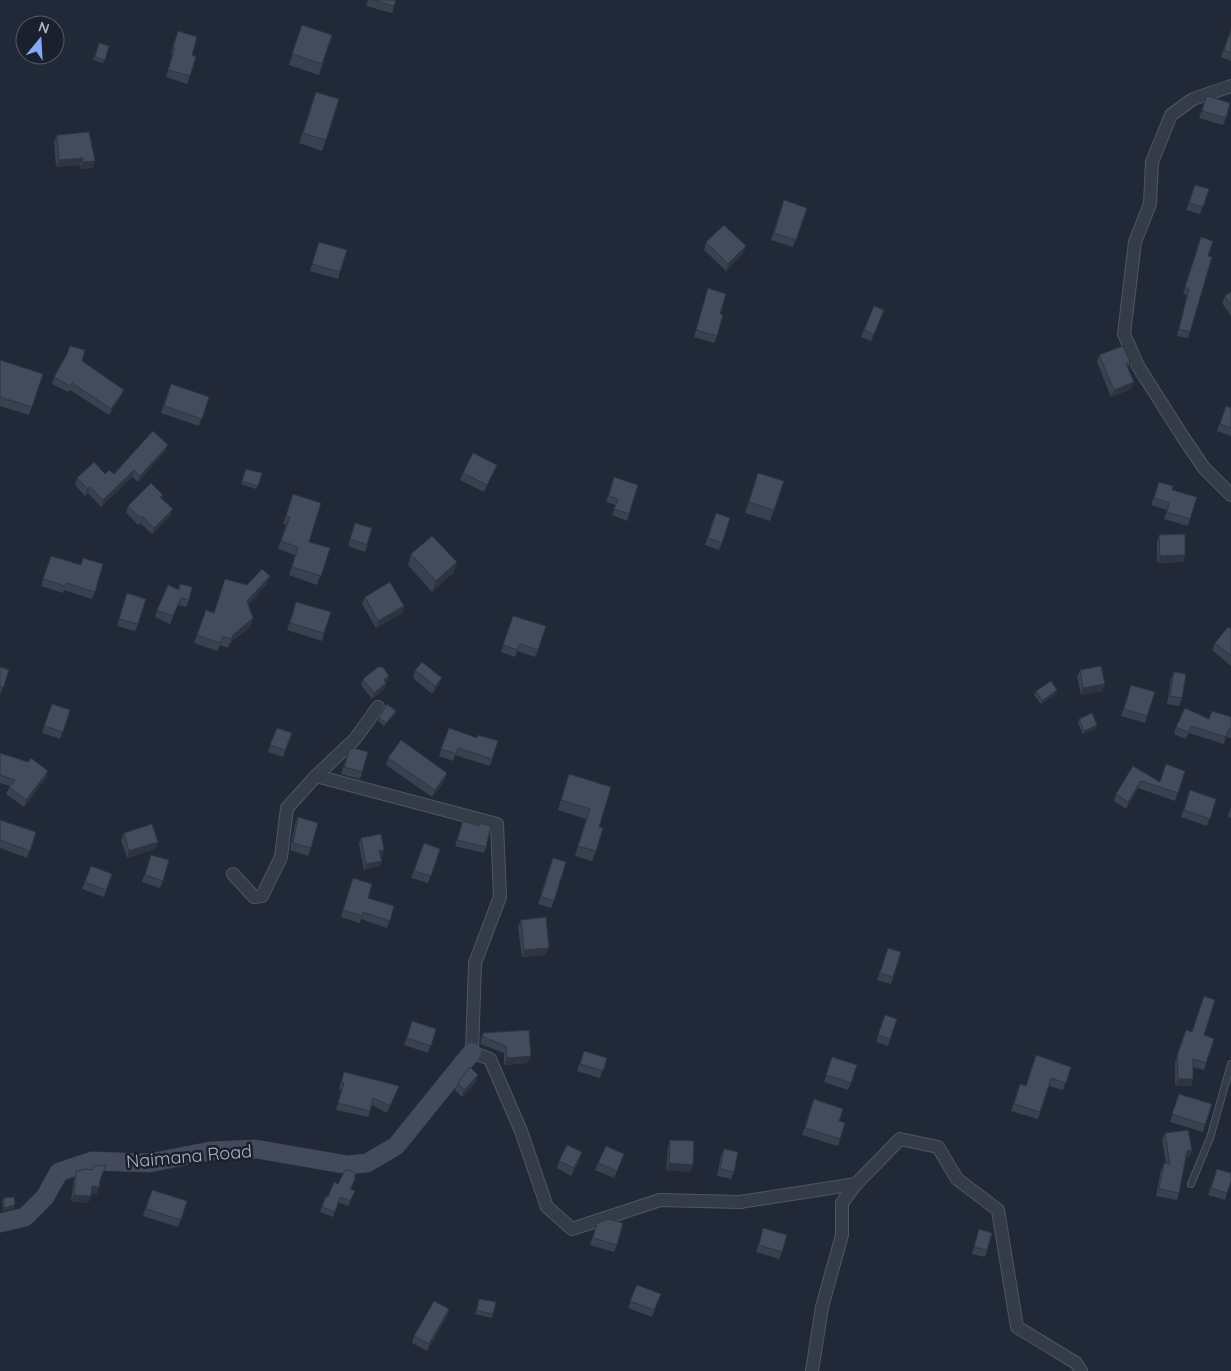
<svg xmlns="http://www.w3.org/2000/svg" width="1231" height="1371" font-family="Quicksand,sans-serif">
<style>
.lines{fill:none;stroke-linecap:round;stroke-linejoin:round}
.lane-casing{stroke:#4f5663;stroke-width:8}
.street-casing{stroke:#4f5663;stroke-width:14}
.secondary-casing{stroke:#3e4552;stroke-width:19}
.lane{stroke:#343c48;stroke-width:6}
.street{stroke:#343c48;stroke-width:12}
.secondary{stroke:#424a5b;stroke-width:18}
.wall{fill:#394150}
.shaded-wall{fill:#2e3541}
.building{fill:#424c5d;stroke:#2e3541}
.labels{text-anchor:middle;dominant-baseline:central;stroke-width:5;stroke-linejoin:round;paint-order:stroke}
.street-label{font-size:18px;fill:#afb6c5;stroke:#1a212d}
</style>
<rect width="100%" height="100%" fill="#212938"/>
<g class="lines">
<defs>
<path id="lane" d="M1191,1184L1210,1138L1231,1064"/>
<g id="street">
<path d="M1231,86L1193,99L1171,115L1152,162L1150,204L1135,242L1124,334L1138,366L1183,437L1204,468L1231,495"/>
<path d="M316,776L497,824L500,897L475,963L472,1052L490,1059L521,1131L547,1207L572,1229L660,1200L740,1202L856,1184L900,1139L938,1147L957,1179L998,1210L1017,1327L1076,1363L1081,1371"/>
<path d="M233,874L254,897L262,896L281,857L287,808L316,776L355,739L378,707"/>
<path d="M812,1371L822,1307L842,1235V1203L856,1184"/>
</g>
<path id="secondary" d="M0,1223L25,1217L45,1197L59,1172L92,1161L149,1163L210,1151L256,1149L348,1165L367,1163L396,1146L472,1052"/>
</defs>
<use href="#lane" class="lane-casing"/>
<use href="#street" class="street-casing"/>
<use href="#secondary" class="secondary-casing"/>
<use href="#lane" class="lane"/>
<use href="#street" class="street"/>
<use href="#secondary" class="secondary"/>
</g>
<g class="wall">
<path d="M368,0H396L392,13L366,6Z"/>
<path d="M302,25L332,35L319,75L289,65Z"/>
<path d="M1231,29V61L1221,57Z"/>
<path d="M178,31L192,55L196,57L187,84L166,77L173,55L171,54Z"/>
<path d="M99,43L109,46L103,63L93,60Z"/>
<path d="M316,92L326,140L322,151L299,143Z"/>
<path d="M1206,97L1226,118L1223,125L1199,118Z"/>
<path d="M57,135L93,168L81,169L80,165L56,167L54,142Z"/>
<path d="M1195,185L1209,189L1200,214L1186,210Z"/>
<path d="M781,208H807L793,247L771,240Z"/>
<path d="M319,242L340,272L338,279L310,271Z"/>
<path d="M706,242L746,246L743,253L726,271L704,250Z"/>
<path d="M1199,244L1190,332L1188,338L1177,336L1187,295L1183,294Z"/>
<path d="M708,288L720,314L717,336L714,343L694,337Z"/>
<path d="M1231,292V316L1222,303L1225,296Z"/>
<path d="M881,317L871,341L861,337L864,330Z"/>
<path d="M1099,355L1130,363L1128,368L1131,389L1111,397L1097,362Z"/>
<path d="M0,360L43,374L29,415L0,406Z"/>
<path d="M82,361L121,396L109,415L70,390L68,392L52,384L54,377Z"/>
<path d="M171,384L209,397L199,426L161,413Z"/>
<path d="M1226,406L1231,408V436L1217,431Z"/>
<path d="M165,451L138,482L132,477L101,507L88,493L85,496L75,485L77,478L105,474H114Z"/>
<path d="M497,465L484,492L460,480L463,473Z"/>
<path d="M246,469L262,473L256,489L241,484Z"/>
<path d="M758,473L774,510L770,521L745,513Z"/>
<path d="M614,477L629,514L627,521L612,515L616,505L606,502Z"/>
<path d="M1159,482L1172,490L1190,519L1188,526L1164,519L1167,510L1151,505Z"/>
<path d="M293,494L309,542L330,548L317,585L289,575L295,555L278,549L286,525L283,524Z"/>
<path d="M163,495L161,498L170,516L152,534L140,523L138,525L126,512L128,506Z"/>
<path d="M713,520L722,543L719,550L705,545Z"/>
<path d="M353,530L367,545L365,552L348,546Z"/>
<path d="M1159,535L1185,555L1183,562L1157,563V542Z"/>
<path d="M411,554L457,562L453,573L432,592L408,565Z"/>
<path d="M51,556L95,592L92,599L64,590L63,593L41,586Z"/>
<path d="M225,579L247,585L267,584L248,605L253,618L250,627L230,643L228,648L220,645L217,651L194,643L206,610L214,613Z"/>
<path d="M180,584L189,600L186,607L178,605L170,624L155,617L157,610L178,589Z"/>
<path d="M127,593L138,624L135,631L117,626Z"/>
<path d="M365,597L404,606L402,613L376,628L362,604Z"/>
<path d="M296,602L324,633L322,641L287,630Z"/>
<path d="M513,616L538,650L535,657L517,651L515,657L501,652Z"/>
<path d="M1231,629V666L1212,650L1215,643Z"/>
<path d="M0,667L9,670L0,695Z"/>
<path d="M415,670L439,685L432,694L413,678Z"/>
<path d="M1080,670L1102,691L1081,695L1077,677Z"/>
<path d="M1174,672L1182,698L1179,706L1167,704L1171,679Z"/>
<path d="M363,679L387,682L386,683L384,689L372,699L361,685Z"/>
<path d="M1131,685L1147,716L1145,723L1121,716Z"/>
<path d="M1057,690L1056,694L1041,704L1034,695L1036,691Z"/>
<path d="M52,704L70,710L60,739L42,733Z"/>
<path d="M395,714L384,726L378,721L379,718Z"/>
<path d="M1231,717V738L1226,737L1224,744L1189,733L1185,739L1174,734L1176,727L1209,719Z"/>
<path d="M1079,719L1097,725L1096,728L1083,734L1078,723Z"/>
<path d="M277,728L292,733L283,757L268,752Z"/>
<path d="M449,728L477,738L498,741L490,766L455,755L453,761L439,756Z"/>
<path d="M349,751L368,752L360,779L341,774Z"/>
<path d="M0,753L28,762L48,771L46,778L24,807L6,794L10,786L0,783Z"/>
<path d="M388,758L445,780L432,797L386,765Z"/>
<path d="M1133,766L1160,782L1185,771L1175,801L1138,788L1126,809L1114,801L1116,794Z"/>
<path d="M569,774L611,787L599,827L596,851L592,861L575,856L586,819L558,810Z"/>
<path d="M1190,790L1216,799L1207,826L1181,817Z"/>
<path d="M1231,806V818L1228,817Z"/>
<path d="M298,817L311,848L308,856L290,850L295,824Z"/>
<path d="M0,820L36,832L27,858L0,848Z"/>
<path d="M463,821L478,826L486,847L484,853L455,846Z"/>
<path d="M124,833L155,849L127,858L121,840Z"/>
<path d="M361,838L384,850L382,856H381L382,861L380,866L364,870L359,844Z"/>
<path d="M424,843L440,849L428,883L411,878Z"/>
<path d="M151,855L163,881L160,888L142,882Z"/>
<path d="M550,865L554,901L551,908L538,904Z"/>
<path d="M91,866L112,874L104,897L82,889Z"/>
<path d="M351,885L368,898L394,906L387,928L361,919L360,923L341,917Z"/>
<path d="M521,920L546,955L522,957L518,927Z"/>
<path d="M888,948L901,952L891,984L877,980Z"/>
<path d="M885,1015L897,1019L888,1046L876,1042Z"/>
<path d="M412,1021L436,1029L428,1053L404,1045Z"/>
<path d="M529,1030L528,1063L504,1065V1053L480,1044L481,1040L483,1033Z"/>
<path d="M1186,1030L1214,1039L1204,1070L1193,1067L1191,1086H1175V1063Z"/>
<path d="M584,1051L607,1058L600,1078L577,1071Z"/>
<path d="M832,1057L851,1083L848,1090L824,1082Z"/>
<path d="M1071,1067L1063,1090L1049,1086L1038,1119L1011,1111L1020,1084L1026,1085Z"/>
<path d="M344,1072L399,1086L387,1113L372,1105L368,1117L336,1110L341,1090L339,1089Z"/>
<path d="M476,1082L462,1097L455,1090L458,1083Z"/>
<path d="M1179,1094L1205,1125L1203,1132L1170,1122Z"/>
<path d="M814,1099L839,1121L845,1123L838,1146L802,1135Z"/>
<path d="M1165,1133L1192,1150L1189,1157L1186,1158L1179,1193L1177,1200L1156,1196L1161,1170L1164,1163L1166,1164L1162,1140Z"/>
<path d="M670,1140L690,1172L666,1170L668,1147Z"/>
<path d="M724,1149L734,1172L731,1179L717,1176L721,1156Z"/>
<path d="M624,1154L614,1178L595,1170L598,1163Z"/>
<path d="M580,1159L571,1176L557,1168L559,1161Z"/>
<path d="M1217,1169L1231,1181L1225,1200L1208,1195Z"/>
<path d="M76,1172L100,1181L97,1194L91,1193L88,1203L71,1201L74,1178Z"/>
<path d="M338,1184H353L351,1190L355,1191L348,1206L338,1202L333,1217L320,1212L326,1196L328,1197Z"/>
<path d="M149,1197L187,1201L178,1227L143,1216Z"/>
<path d="M4,1198L14,1209L3,1211L2,1202Z"/>
<path d="M597,1223L617,1245L614,1252L590,1245Z"/>
<path d="M763,1228L782,1252L779,1259L756,1252Z"/>
<path d="M979,1229L987,1250L985,1257L972,1254Z"/>
<path d="M637,1285L661,1294L652,1317L628,1308Z"/>
<path d="M479,1299L493,1314L492,1318L475,1314Z"/>
<path d="M449,1309L447,1316L427,1351L412,1343L414,1336Z"/>
</g>
<g class="shaded-wall">
<path d="M83,158L80,165L56,167L59,160Z"/>
<path d="M95,161L93,168L81,169L83,162Z"/>
<path d="M746,246L743,253L726,271L728,264Z"/>
<path d="M1134,382L1131,389L1111,397L1114,390Z"/>
<path d="M124,390L121,396L109,415L111,409Z"/>
<path d="M168,445L165,451L138,482L140,476Z"/>
<path d="M497,465L494,472L484,492L487,485Z"/>
<path d="M134,470L132,477L101,507L103,500Z"/>
<path d="M90,487L88,493L85,496L88,489Z"/>
<path d="M173,509L170,516L152,534L154,528Z"/>
<path d="M1185,555L1183,562L1157,563L1160,556Z"/>
<path d="M457,562L453,573L432,592L436,581Z"/>
<path d="M270,576L267,584L244,609L247,601Z"/>
<path d="M404,606L402,613L376,628L378,621Z"/>
<path d="M253,618L250,627L230,643L233,635Z"/>
<path d="M389,676L387,682L381,686L384,680Z"/>
<path d="M442,678L439,685L432,694L435,686Z"/>
<path d="M386,683L384,689L372,699L374,693Z"/>
<path d="M1105,684L1102,691L1081,695L1083,688Z"/>
<path d="M1057,690L1056,694L1041,704L1042,701Z"/>
<path d="M396,711L395,714L384,726L386,723Z"/>
<path d="M1097,725L1096,728L1083,734L1084,731Z"/>
<path d="M48,771L46,778L24,807L26,800Z"/>
<path d="M447,773L445,780L432,797L435,790Z"/>
<path d="M1141,781L1138,788L1126,809L1128,802Z"/>
<path d="M158,842L155,849L127,858L129,851Z"/>
<path d="M384,850L382,856H377L379,851Z"/>
<path d="M382,861L380,866L364,870L366,864Z"/>
<path d="M549,948L546,955L522,957L524,950Z"/>
<path d="M531,1056L528,1063L504,1065L507,1058Z"/>
<path d="M478,1075L476,1082L462,1097L464,1090Z"/>
<path d="M1178,1079H1193L1191,1086H1175Z"/>
<path d="M399,1086L397,1092L387,1113L390,1106Z"/>
<path d="M1192,1150L1189,1157L1184,1158L1187,1151Z"/>
<path d="M582,1152L580,1159L571,1176L574,1168Z"/>
<path d="M669,1163L693,1165L690,1172L666,1170Z"/>
<path d="M92,1186L99,1187L97,1194L89,1193Z"/>
<path d="M74,1195L91,1196L88,1203L71,1201Z"/>
<path d="M15,1205L14,1209L3,1211L4,1208Z"/>
<path d="M449,1309L447,1316L427,1351L429,1344Z"/>
</g>
<g class="building">
<path d="M372,0H396L394,6Z"/>
<path d="M302,25L332,35L322,64L292,54Z"/>
<path d="M1231,30V53L1224,50Z"/>
<path d="M178,31L197,37L192,55L196,57L190,76L168,70L175,48L173,47Z"/>
<path d="M99,43L109,46L105,60L95,57Z"/>
<path d="M316,92L339,99L326,140L303,133Z"/>
<path d="M1208,96L1230,103L1226,118L1202,111L1206,97Z"/>
<path d="M89,132L95,161L83,162V158L59,160L57,135Z"/>
<path d="M1195,185L1209,189L1203,207L1189,203Z"/>
<path d="M784,200L807,208L796,240L774,233Z"/>
<path d="M724,225L746,246L728,264L706,242Z"/>
<path d="M1201,237L1213,241L1208,256L1212,257L1190,332L1179,329L1189,289L1185,287Z"/>
<path d="M319,242L347,250L340,272L312,264Z"/>
<path d="M708,288L726,294L720,314L723,315L717,336L696,330Z"/>
<path d="M1231,292V305L1225,296Z"/>
<path d="M874,306L884,310L874,334L864,330Z"/>
<path d="M70,346L85,350L82,361L124,390L111,409L72,383L70,386L54,377L67,354Z"/>
<path d="M1123,346L1130,363L1126,364L1134,382L1114,390L1099,355Z"/>
<path d="M0,360L43,374L32,407L0,397Z"/>
<path d="M171,384L209,397L202,419L164,406Z"/>
<path d="M1226,406L1231,408V428L1220,424Z"/>
<path d="M153,431L168,445L140,476L134,470L103,500L90,487L88,489L77,478L94,462L105,474L109,470L114,474Z"/>
<path d="M473,453L497,465L487,485L463,473Z"/>
<path d="M246,469L262,473L258,486L242,481Z"/>
<path d="M758,473L784,481L774,510L749,502Z"/>
<path d="M614,477L638,485L629,514L614,509L618,499L609,496Z"/>
<path d="M1159,482L1173,486L1172,490L1197,497L1190,519L1167,512L1169,503L1154,498Z"/>
<path d="M151,483L163,495L160,497L173,509L154,528L142,516L140,518L128,506Z"/>
<path d="M293,494L321,503L309,542L330,548L321,576L292,567L298,547L281,541L290,517L286,516Z"/>
<path d="M716,513L730,518L722,543L708,538Z"/>
<path d="M355,523L372,528L367,545L350,539Z"/>
<path d="M1185,534V555L1160,556L1159,535Z"/>
<path d="M432,536L457,562L436,581L411,554Z"/>
<path d="M51,556L81,565L83,558L103,564L95,592L66,583L65,586L43,579Z"/>
<path d="M262,569L270,576L247,601L253,618L233,635L231,639L223,636L220,643L197,635L206,610L214,613L225,579L247,585Z"/>
<path d="M390,582L404,606L378,621L365,597Z"/>
<path d="M180,584L192,587L189,600L181,598L173,616L157,610L168,585L179,590Z"/>
<path d="M127,593L146,599L138,624L119,619Z"/>
<path d="M296,602L331,612L324,633L290,623Z"/>
<path d="M513,616L546,626L538,650L520,644L517,650L503,645Z"/>
<path d="M1228,627L1231,629V656L1215,643Z"/>
<path d="M422,662L442,678L435,686L415,670Z"/>
<path d="M1101,666L1105,684L1083,688L1080,670Z"/>
<path d="M0,667L9,670L3,688L0,687Z"/>
<path d="M378,667H383L389,676L384,680L386,683L374,693L363,679Z"/>
<path d="M1174,672L1186,674L1182,698L1170,696Z"/>
<path d="M1051,681L1057,690L1042,701L1036,691Z"/>
<path d="M1131,685L1155,692L1147,716L1124,709Z"/>
<path d="M52,704L70,710L63,732L44,726Z"/>
<path d="M387,704L396,711L386,723L379,718Z"/>
<path d="M1185,708L1209,719L1212,711L1231,717V730L1229,729L1226,737L1191,726L1188,732L1176,727Z"/>
<path d="M1092,713L1097,725L1084,731L1079,719Z"/>
<path d="M277,728L292,733L285,750L270,745Z"/>
<path d="M449,728L477,738L478,735L498,741L492,759L458,748L456,754L441,749Z"/>
<path d="M401,740L447,773L435,790L388,758Z"/>
<path d="M353,748L368,752L362,772L344,767L349,751Z"/>
<path d="M0,753L28,762L31,758L48,771L26,800L9,787L15,780L0,775Z"/>
<path d="M1166,764L1185,771L1178,793L1141,781L1128,802L1116,794L1133,766L1160,782Z"/>
<path d="M569,774L611,787L599,827L603,828L596,851L578,846L590,809L561,800Z"/>
<path d="M1190,790L1216,799L1210,819L1184,810Z"/>
<path d="M298,817L318,823L311,848L293,843Z"/>
<path d="M0,820L36,832L30,851L0,840Z"/>
<path d="M463,821L479,826V823L491,826L486,847L457,840Z"/>
<path d="M152,824L158,842L129,851L124,833Z"/>
<path d="M381,834L384,850L379,851L382,861L366,864L361,838Z"/>
<path d="M424,843L440,849L431,876L414,871Z"/>
<path d="M151,855L169,860L163,881L145,875Z"/>
<path d="M553,858L566,862L554,901L541,897Z"/>
<path d="M91,866L112,874L106,890L85,882Z"/>
<path d="M353,878L372,884L368,898L394,906L390,921L363,912L362,916L343,910Z"/>
<path d="M546,917L549,948L524,950L521,920Z"/>
<path d="M888,948L901,952L893,977L880,973Z"/>
<path d="M1204,996L1215,1000L1204,1035L1214,1039L1206,1063L1193,1059V1079H1178L1177,1056L1186,1030L1192,1032Z"/>
<path d="M885,1015L897,1019L890,1039L878,1035Z"/>
<path d="M412,1021L436,1029L431,1046L407,1038Z"/>
<path d="M529,1030L531,1056L507,1058L506,1046L483,1037V1033Z"/>
<path d="M584,1051L607,1058L603,1071L580,1064Z"/>
<path d="M1036,1055L1071,1067L1066,1083L1051,1078L1040,1112L1014,1104L1020,1084L1026,1086Z"/>
<path d="M832,1057L857,1065L851,1083L826,1075Z"/>
<path d="M470,1067L478,1075L464,1090L458,1083Z"/>
<path d="M344,1072L399,1086L390,1106L373,1098L370,1111L338,1103L344,1083H341Z"/>
<path d="M1179,1094L1212,1104L1205,1125L1172,1114Z"/>
<path d="M814,1099L843,1109L839,1121L845,1123L840,1139L805,1128Z"/>
<path d="M1188,1130L1192,1150L1187,1151L1179,1193L1159,1189L1164,1163L1170,1164L1165,1133Z"/>
<path d="M670,1140L694,1141L693,1165L669,1163Z"/>
<path d="M567,1145L582,1152L574,1168L559,1161Z"/>
<path d="M606,1146L624,1154L617,1171L598,1163Z"/>
<path d="M724,1149L738,1152L734,1172L720,1169Z"/>
<path d="M106,1165L100,1180L99,1187L92,1186L91,1196L74,1195L76,1172L84,1169L92,1170L94,1166Z"/>
<path d="M1217,1169L1231,1173V1181L1227,1193L1211,1188Z"/>
<path d="M347,1170L352,1171L355,1174V1179L350,1189L355,1191L350,1201L340,1197L335,1212L322,1207L326,1196L328,1197L334,1182L338,1184L344,1172Z"/>
<path d="M152,1190L187,1201L181,1220L146,1209Z"/>
<path d="M14,1197L15,1205L4,1208V1198Z"/>
<path d="M609,1219L623,1223L617,1245L593,1238L597,1223Z"/>
<path d="M763,1228L787,1235L782,1252L759,1245Z"/>
<path d="M979,1229L992,1233L987,1250L974,1247Z"/>
<path d="M637,1285L661,1294L654,1310L630,1301Z"/>
<path d="M479,1299L496,1302L493,1314L477,1311Z"/>
<path d="M434,1301L449,1309L429,1344L414,1336Z"/>
</g>
<g class="labels">
<g class="street-label">
<text transform="translate(189 1156) rotate(-5)">Naimana Road</text>
</g>
</g>
<g transform="translate(40 40) rotate(18)"><circle r="24" fill="#1a212d" stroke="#565d6a"/>
<path d="M0-4L9 19L0 12L-9 19Z" fill="#82aaf6"/>
<text y="-8" font-size="14" font-weight="bold" text-anchor="middle" fill="#afb6c5">N</text>
</g>
</svg>
